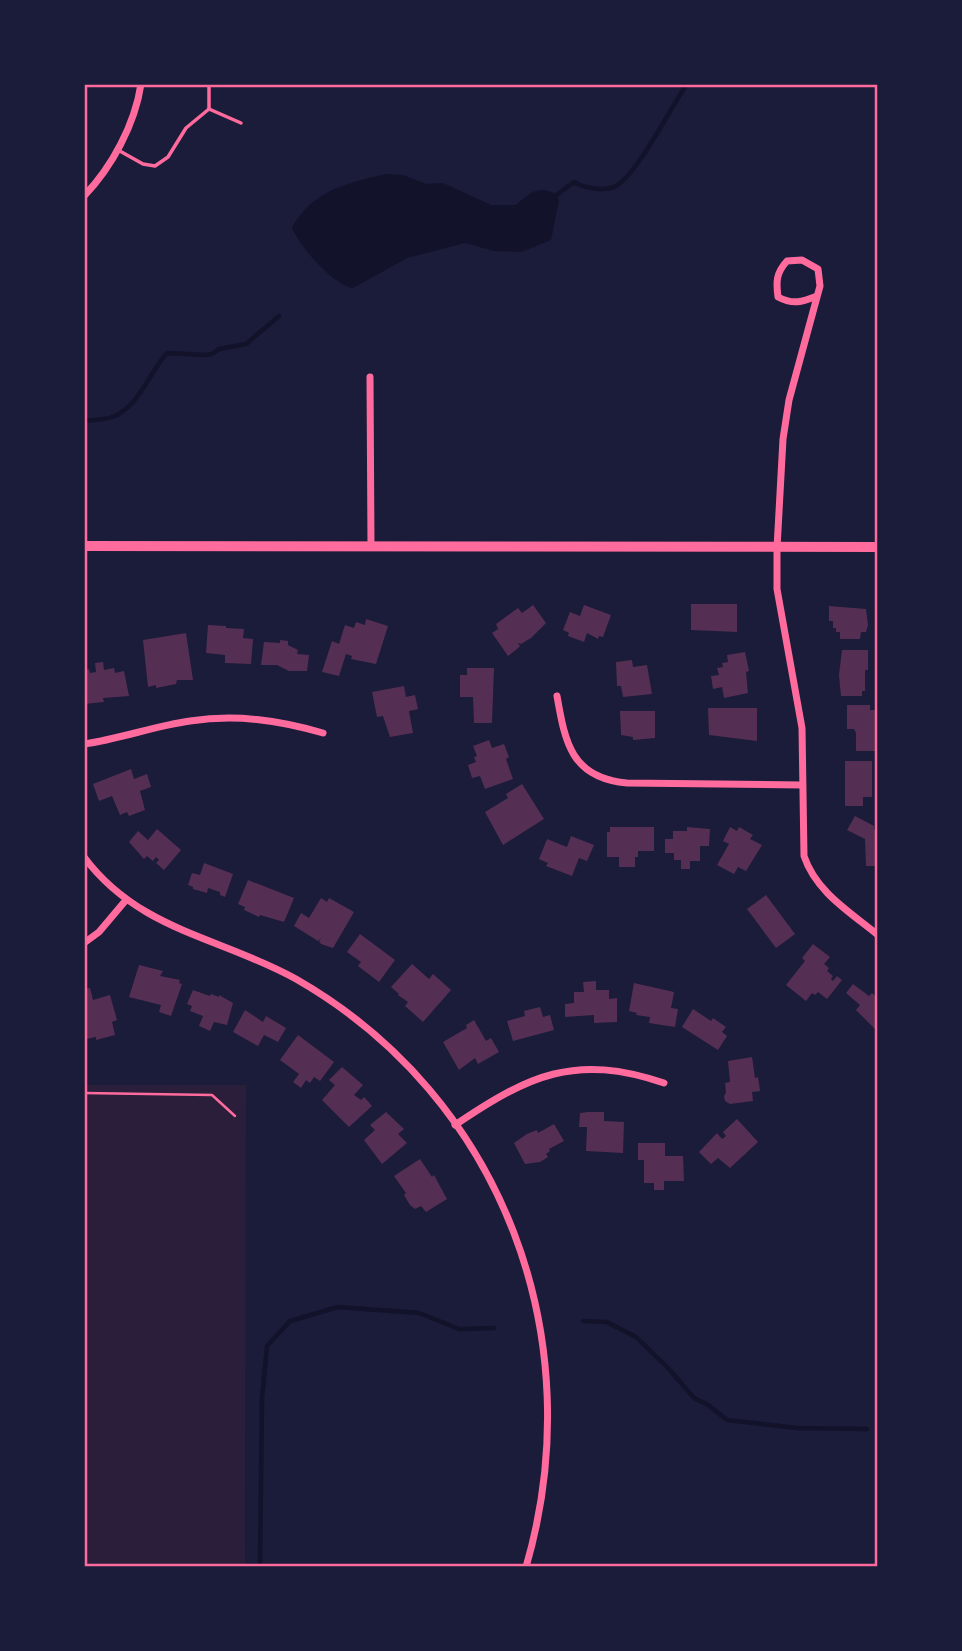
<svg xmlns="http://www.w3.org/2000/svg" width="962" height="1651" font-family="Arial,sans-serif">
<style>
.green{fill:#2a1e3b}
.water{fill:#12122b}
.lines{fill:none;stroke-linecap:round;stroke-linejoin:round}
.stream{stroke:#12122b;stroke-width:4.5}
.building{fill:#542f53}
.path{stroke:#ff6b9d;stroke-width:2.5}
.service{stroke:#ff6b9d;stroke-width:3.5}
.minor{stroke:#ff6b9d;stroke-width:7}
.tertiary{stroke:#ff6b9d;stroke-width:10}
.neatline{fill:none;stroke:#ff6b9d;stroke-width:2.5}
</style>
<rect width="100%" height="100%" fill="#1b1b3a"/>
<path class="green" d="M84,1085H246L245,1567H84Z"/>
<path class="water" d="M386,174L403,175L426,184L443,183L491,205H516C530,193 539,184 557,195L559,200L551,240L521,252L494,251L465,243L407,258L353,288C333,285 298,245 292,227C315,189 345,184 386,174Z"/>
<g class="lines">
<g class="stream">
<path d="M554,197L574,182C584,188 605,192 616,186C638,173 671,107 687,84"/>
<path d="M84,421C93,420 104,420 112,417C138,409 150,371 167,353L205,355L212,354L219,349L246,344L279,316"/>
<path d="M583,1321L607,1322L636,1337L669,1369L694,1398L708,1405L727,1420L797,1428L867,1429"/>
<path d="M260,1567L262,1398L267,1346L290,1321L338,1307L419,1313L459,1329L494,1328"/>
</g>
</g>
<g class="building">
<path d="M691,604H737V632L691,630Z"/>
<path d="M533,605L546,623L531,638L521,644L518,643L520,646L517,649L508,656L492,633L498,629L496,624L518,608L522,613Z"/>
<path d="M584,605L611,615L603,637L599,636L598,639L587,633L584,642L568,636L569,633L563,630L570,612L580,616Z"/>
<path d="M829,606L866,609L868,625L866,632H861L860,639H840V632H836V628H833V621H829Z"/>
<path d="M366,619L388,626L376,664L351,659L352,656L346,654L339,676L322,672L332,641L339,644L345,625L354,628L356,622L365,625Z"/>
<path d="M208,625L226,626V628L244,629L243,638L253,639L251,664L225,663V655L206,653Z"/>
<path d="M186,633L193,680H177L176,684L156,688V685L148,687L143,640Z"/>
<path d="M280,640L288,641V645L298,650L297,654L309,655L307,671H289L277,665H261L264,642L280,643Z"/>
<path d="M842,650H868V670H865V691H862V696H841L839,675Z"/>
<path d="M745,652L749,671L746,672L748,693L724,698L722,687L713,689L711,676L719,675L717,668L723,667L722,663L728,662L727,655Z"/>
<path d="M632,660L633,667L647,665L652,694L623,697L621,686H617L616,662Z"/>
<path d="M103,662L104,670L114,668L115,673L124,671L129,696L103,698L104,702L84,704V670L89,669L90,673L96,672L95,663Z"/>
<path d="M467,668H494L492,723H474L473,697H460V675H467Z"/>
<path d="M404,686L406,697L415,695L418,709L409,711L413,733L390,737L383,716L377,717L372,692Z"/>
<path d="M847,705H870V710H878V751H856V733L854,729H847Z"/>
<path d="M708,708H757V741L709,735Z"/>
<path d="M620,711H655V738L633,740V737L621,735Z"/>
<path d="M489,740L492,748L504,744L509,757L506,759L513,779L485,789L480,776L472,778L468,765L476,762L474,757L477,756L473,746Z"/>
<path d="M845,761H872V797H863V806H845Z"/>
<path d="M131,769L134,779L147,774L151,787L140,791L145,810L129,816L127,812L120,815L112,796L99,801L93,784Z"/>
<path d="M522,784L544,819L503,845L485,812L508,798L506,794Z"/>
<path d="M855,816L874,826V830H878V866H866L865,839L847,830Z"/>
<path d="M610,827H654V851H638V857H635V867H619V857H607V832H610Z"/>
<path d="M687,827L710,829L709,846H700V861H690V869H681V860H674V853H665V839H673V831H687Z"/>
<path d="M730,827L737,831L739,827L753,835L750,839L762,845L746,871L738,867L734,874L717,865L729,844L723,841Z"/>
<path d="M157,829L181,850L164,870L156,863L159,860L156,857L153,861L147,856L144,859L129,842L138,831L148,840Z"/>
<path d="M571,836L594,845L587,861L579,858L572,876L546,866L548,863L539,859L547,839L567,847Z"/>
<path d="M204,863L233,874L225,897L220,895V892L208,888L207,893L193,889V887L188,885L192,873L200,875Z"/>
<path d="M248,880L294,898L284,922L260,915L259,917L244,910L245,907L238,904Z"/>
<path d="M766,895L795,934L776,948L747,909Z"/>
<path d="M321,898L327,902L329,898L354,912L333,948L321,944L319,941L322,937L318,941L294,926L301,913L309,918Z"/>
<path d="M360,934L395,960L379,982L358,966L361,962L347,952Z"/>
<path d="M813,944L830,957L824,964L829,968L827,971L833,976L831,979L833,981L837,976L842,980L827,999L818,992L815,995L812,993L806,1001L786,985L805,961L802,958Z"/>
<path d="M412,964L429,979L433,974L451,990L423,1022L405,1006L408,1002L398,995L399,994L391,987Z"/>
<path d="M139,965L163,971L160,976L180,980L179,983L182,984L171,1016L159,1012L161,1005L129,997Z"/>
<path d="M596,981V990H609V999L617,998V1022L594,1023V1015L565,1017V1004L574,1003V992H584L583,982Z"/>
<path d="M634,983L674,992L671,1008L678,1009L675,1027L649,1023L650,1017L636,1015L637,1013L629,1011Z"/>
<path d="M853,984L869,996L872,993L878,998V1032L856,1010L860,1005L846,993Z"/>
<path d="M90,988L93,1000L110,995L117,1020L112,1022L115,1035L96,1040V1037L86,1039L84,989Z"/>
<path d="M193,990L210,996L211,994L219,997V995L233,1003L227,1025L214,1022L210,1031L199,1026L203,1016L190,1011L192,1006L187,1004Z"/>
<path d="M540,1007L543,1017L550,1015L554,1030L513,1041L507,1021L525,1016L524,1011Z"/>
<path d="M693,1009L711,1021L713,1018L726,1027L722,1032L727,1036L718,1050L682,1027Z"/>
<path d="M245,1010L263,1022L266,1016L286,1028L278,1042L264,1035L258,1046L233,1032Z"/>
<path d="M474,1020L486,1041L491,1038L499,1052L478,1064L475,1058L459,1070L443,1042L467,1028L466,1025Z"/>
<path d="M298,1035L334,1062L320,1081L314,1077L310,1083L306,1080L301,1088L293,1082L299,1074L280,1060Z"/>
<path d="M752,1057L755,1078L758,1077L760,1091L752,1092L753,1101L730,1104L725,1101L724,1096L726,1093L725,1083L730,1082L728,1061Z"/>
<path d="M342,1067L363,1085L354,1095L361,1100L364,1097L372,1106L349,1127L322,1100L335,1085L329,1080Z"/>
<path d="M386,1112L404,1129L398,1134L407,1143L382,1164L364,1140L375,1130L370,1125Z"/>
<path d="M588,1112H604V1121L624,1122L623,1153L586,1151L587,1127H579L580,1113Z"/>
<path d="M737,1119L758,1142L730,1168L718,1158L711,1164L699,1152L717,1133L722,1139L726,1136L723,1132Z"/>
<path d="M554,1124L564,1141L549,1149L550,1151L546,1154L548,1157L540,1162L525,1164L514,1143L527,1134L537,1130L538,1133Z"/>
<path d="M638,1143H665V1156H683L684,1181H664V1190H654V1183H644V1160H638Z"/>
<path d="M420,1159L432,1177L434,1175L447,1199L426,1212L421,1206L415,1209L410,1205L404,1195L406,1193L394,1176Z"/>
</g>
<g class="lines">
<path class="path" d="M84,1093L212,1095L235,1116"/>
<g class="service">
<path d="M209,109L241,123"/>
<path d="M118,150L143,164L155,166L168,157L186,128L209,109V84"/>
</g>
<g class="minor">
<path d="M84,196C112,167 135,124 141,84"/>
<path d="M817,296C802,302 793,305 778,297C776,282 776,273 787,261L802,260L818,269L820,286L789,400L783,439L777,548V589L802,728L804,856C816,892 850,912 878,935"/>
<path d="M370,377L371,547"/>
<path d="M557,696C565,742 571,778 627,783L802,785"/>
<path d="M84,744C120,739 154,726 190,721C236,714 278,720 323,733"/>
<path d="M84,857C139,931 221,937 296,979C504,1098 592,1340 526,1567"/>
<path d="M84,943L99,932L126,900"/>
<path d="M455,1125C529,1075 575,1053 664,1083"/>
</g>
<path class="tertiary" d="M84,546L878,547"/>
</g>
<rect width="962" height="1651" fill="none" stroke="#1b1b3a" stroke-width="172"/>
<rect x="86" y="86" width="790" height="1479" class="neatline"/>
</svg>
